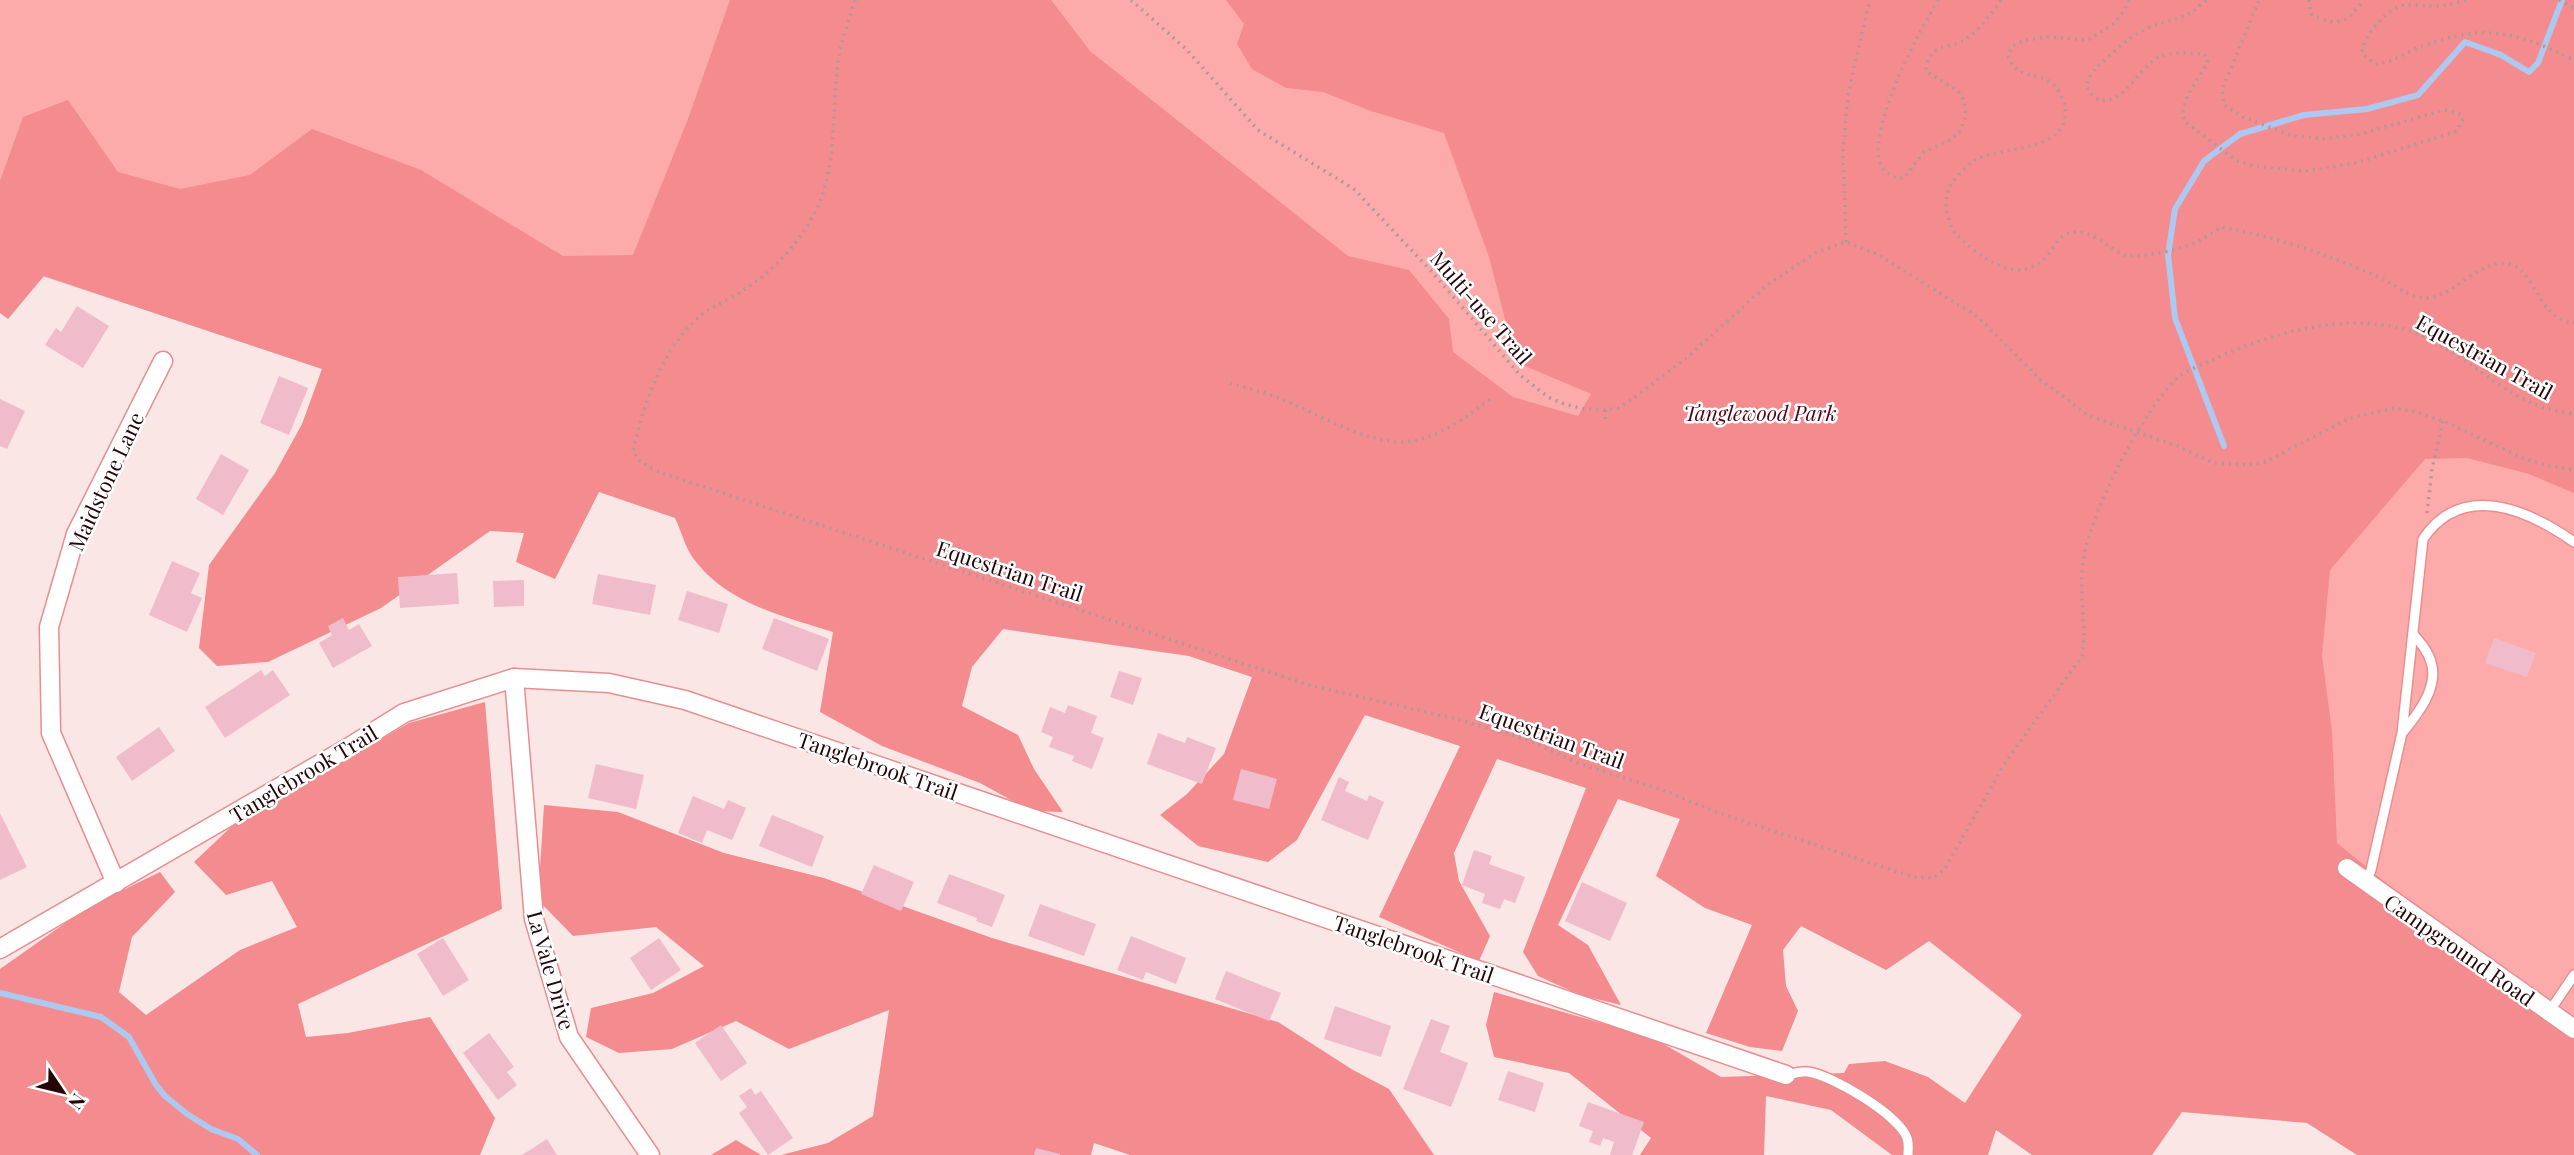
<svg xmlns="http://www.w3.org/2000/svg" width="2574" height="1155" font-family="'Playfair Display',serif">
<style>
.green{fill:#fdaaab}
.forest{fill:#f38b8f}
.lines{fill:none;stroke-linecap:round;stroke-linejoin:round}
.stream{stroke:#aec8f0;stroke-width:6}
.building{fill:#f0bccc}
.service-casing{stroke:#e88e91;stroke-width:12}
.minor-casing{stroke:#e88e91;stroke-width:21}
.path{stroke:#b09898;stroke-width:3.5;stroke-dasharray:2 5;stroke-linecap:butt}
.service{stroke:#fff;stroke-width:9}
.minor{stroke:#fff;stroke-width:18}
.labels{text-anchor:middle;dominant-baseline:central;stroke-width:5;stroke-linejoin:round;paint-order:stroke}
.street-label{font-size:21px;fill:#250508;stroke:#fff}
.park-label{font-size:21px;font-style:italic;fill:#570415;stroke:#fff}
</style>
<rect width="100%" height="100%" fill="#fae6e5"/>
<path class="green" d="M0,0H2574V1046L1931,902L0,262Z"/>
<g class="forest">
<path d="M730,0H1051L1090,51L1348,256L1409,270L1449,319L1453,352L1513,397L1578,416L1591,394L1516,362L1489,257L1444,133L1371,111L1323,92L1286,88L1252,69L1237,44L1244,24L1226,0H2574V493L2529,474L2467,458L2425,459L2330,570L2322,655L2332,732L2337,843L2574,1035V1155H2357L2307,1123L2182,1112L2152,1155H2032L1996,1130L1988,1155H1892L1831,1110L1766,1096L1764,1155H1640L1651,1138L1569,1073L1494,1057L1486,1025L1494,992L1653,1038L1721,1077L1844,1073L1849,1064L1885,1061L1928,1077L1965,1103L2022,1015L1929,941L1886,970L1801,926L1783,950L1786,986L1798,1011L1782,1051L1750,1047L1706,1033L1752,925L1705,908L1656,876L1680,819L1618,799L1558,925L1588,945L1621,1005L1580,995L1538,976L1523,952L1586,788L1497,759L1454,853L1459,881L1490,936L1479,961L1379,917L1460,746L1365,715L1297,840L1268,862L1198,846L1160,815L1187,794L1224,754L1252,677L1189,656L1003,629L972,667L962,706L1018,735L1034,769L1063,812L1031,811L980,783L882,746L820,712L833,632C782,616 726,603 693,558C685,547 681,530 675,518L599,492L555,579L516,562L524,533L490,531L381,608L268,662L217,666L199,648L209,565L275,473L302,424L322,369L44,276L8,319L0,313V181L23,117L68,100L118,172L180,189L250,175L312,129L421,170L563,256L633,255L688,119Z"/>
<path d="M485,702L502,909L298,1004L306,1037L348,1033L430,1017L495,1118L480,1155H0V969L88,907L160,872L175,892L132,937L119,992L146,1015L240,950L297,927L272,881L226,895L194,862L232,826L409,723Z"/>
<path d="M544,805L618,812L724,853L824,878L992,938L1278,1022L1353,1070L1389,1089L1434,1155H1130L1094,1143L1091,1155H781L828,1143L873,1116L889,1010L789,1049L736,1021L672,1049L619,1053L586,1037L591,1008L653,993L704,966L656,927L573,936L538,900Z"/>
<path d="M736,1140L761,1155H711Z"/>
</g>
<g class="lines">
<g class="stream">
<path d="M2224,446L2175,318L2168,255L2175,209L2204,161L2240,134L2304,115L2367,109L2418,95L2465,42L2501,55L2529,72L2538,63L2562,0"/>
<path d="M0,993L101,1017L129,1037L156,1085L165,1096L187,1114L211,1129L238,1139L257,1155"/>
</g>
</g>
<g class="building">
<path d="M77,306L109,326L83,368L45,345L56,328L61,332Z"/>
<path d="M279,376L308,388L289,435L260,423Z"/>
<path d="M0,399L25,411L7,449L0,446Z"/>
<path d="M221,454L249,470L223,515L196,499Z"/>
<path d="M172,561L200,573L191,593L202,598L187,632L149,615Z"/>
<path d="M457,573L459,604L400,608L398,577Z"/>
<path d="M598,574L656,585L650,615L592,604Z"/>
<path d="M524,580V606L494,607L493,581Z"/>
<path d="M687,591L728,604L719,633L678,620Z"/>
<path d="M343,618L349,630L359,624L372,646L333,668L319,643L332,635L328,626Z"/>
<path d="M774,618L829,639L817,671L762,649Z"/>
<path d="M2494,638L2536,653L2527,677L2485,663Z"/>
<path d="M261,670L265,676L273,670L290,695L225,738L205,707Z"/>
<path d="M1119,671L1142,678L1133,705L1110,697Z"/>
<path d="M1068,705L1097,716L1091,733L1104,738L1092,769L1072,761L1074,756L1049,747L1053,737L1041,732L1050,707L1065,713Z"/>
<path d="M159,727L175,751L132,781L116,757Z"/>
<path d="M1158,733L1185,743L1187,737L1216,748L1202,784L1147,764Z"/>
<path d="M596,764L644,775L636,809L588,798Z"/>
<path d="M1241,769L1277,779L1269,809L1233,800Z"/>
<path d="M1339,777L1349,782L1345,791L1367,801L1369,795L1384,802L1368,840L1321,820Z"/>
<path d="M693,796L724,809L728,800L746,808L732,840L707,830L702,843L678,833Z"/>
<path d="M0,813L27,867L0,880Z"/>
<path d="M772,815L824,836L812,867L759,846Z"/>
<path d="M1474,850L1492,856L1489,864L1525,877L1515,903L1504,899L1500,909L1482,903L1485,894L1462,885Z"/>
<path d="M874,865L914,882L901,911L861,894Z"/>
<path d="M949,874L1005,895L992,927L976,921L977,918L937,903Z"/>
<path d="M1582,882L1627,903L1610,941L1565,921Z"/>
<path d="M1040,904L1096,924L1084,956L1028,936Z"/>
<path d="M1131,936L1186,958L1176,984L1146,972L1143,980L1117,970Z"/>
<path d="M443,938L469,980L443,996L417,954Z"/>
<path d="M659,938L681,970L651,990L630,958Z"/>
<path d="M1226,971L1281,993L1269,1021L1215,999Z"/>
<path d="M1335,1006L1391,1026L1381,1057L1324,1039Z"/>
<path d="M1431,1019L1450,1026L1440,1052L1468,1063L1451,1107L1403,1089Z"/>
<path d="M721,1025L747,1063L721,1081L695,1043Z"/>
<path d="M489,1033L514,1067L507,1072L517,1085L498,1100L463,1053Z"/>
<path d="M1508,1071L1544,1083L1535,1112L1498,1100Z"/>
<path d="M751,1088L755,1095L761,1091L793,1138L768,1155L739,1113L747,1107L739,1096Z"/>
<path d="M1588,1102L1644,1122L1632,1155H1610L1614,1142L1603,1138L1600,1146L1589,1142L1593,1131L1579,1126Z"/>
<path d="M547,1139L557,1155H522Z"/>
<path d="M1036,1148L1060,1154V1155H1034Z"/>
</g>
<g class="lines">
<defs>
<g id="service">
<path d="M2403,732C2418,714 2439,687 2431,662C2428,651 2420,642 2413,634"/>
<path d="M2366,882L2371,870L2402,733L2423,539C2462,481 2527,509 2574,542"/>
<path d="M2549,1012L2574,975"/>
<path d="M1786,1075C1793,1074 1801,1071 1808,1072C1832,1075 1899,1115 1907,1138C1909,1143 1908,1150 1908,1155"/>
</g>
<g id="minor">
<path d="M514,678L534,919L569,1037L650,1155"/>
<path d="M2347,868L2574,1029"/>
<path d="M116,883L51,733L49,627L76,534L163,361"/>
<path d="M0,949L351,746L404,713L514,678L609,683L685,700L1786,1075"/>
</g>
</defs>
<use href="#service" class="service-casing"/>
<use href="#minor" class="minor-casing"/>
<g class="path">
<path d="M855,0C849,21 841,40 838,62C831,114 839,171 812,218C793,251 767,277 734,296C721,303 709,308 698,318C661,350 644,405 633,450L638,460L659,472L1309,685L1461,720L1528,740L1580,764L1660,789L1716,812L1913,877L1933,878L1944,870L2005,763L2082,656C2088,624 2077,590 2084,556C2093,507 2142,412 2177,378C2185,371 2199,366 2210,361C2264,335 2339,313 2400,328C2463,343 2507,411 2574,413"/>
<path d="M1131,0L1187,50L1258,130L1354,189L1433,273L1520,375L1548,397L1564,404L1585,409L1605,410L1618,408L1631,400L1689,356L1767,285L1817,252L1846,242L1877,254L1978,317L2041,380L2089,416L2175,445L2214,463L2248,465L2265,462L2350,418L2395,408L2417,412L2443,421L2525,459L2549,466L2574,470"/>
<path d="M1938,0C1918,33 1871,123 1879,160C1881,170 1889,174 1897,179L1905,177L1924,152L1950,140L1960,131L1966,116L1964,100L1958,91L1926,71C1926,64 1929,55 1935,51C1941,46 1950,46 1957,44C1975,36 1990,16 2001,0"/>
<path d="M2129,0L2124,11L2113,24L2088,40L2049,37L2024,40L2013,46L2008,54C2013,80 2039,71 2054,85C2057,88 2060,94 2062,98C2066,105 2066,112 2065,119C2057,153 1997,146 1972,162C1967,166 1961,172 1957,177C1949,186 1946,193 1946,205C1947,214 1950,229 1957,235C1979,256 2015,286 2044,259C2054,250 2058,233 2074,232C2092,231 2108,247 2122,254C2132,260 2178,250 2190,245C2201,241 2212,233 2222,227C2268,236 2312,249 2355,267C2365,271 2376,275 2385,280C2398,287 2408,296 2423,298C2454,301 2480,252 2515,266C2528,271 2539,301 2551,312C2555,317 2563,320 2569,323H2574"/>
<path d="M2206,0C2186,21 2172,18 2148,28C2132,35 2121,46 2108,57C2098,67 2089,72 2086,87C2112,127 2137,67 2159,57C2171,51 2191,54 2204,54L2208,59C2201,80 2179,97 2184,121L2237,161L2254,166L2305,171L2356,163L2457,131L2463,119L2459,114L2444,110L2361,134L2324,139L2290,135L2243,117L2224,105L2222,90L2259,0"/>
<path d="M2309,0L2311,14C2336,28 2348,23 2363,0"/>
<path d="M2466,0C2453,4 2440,7 2427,6C2420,6 2411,4 2404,5C2388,7 2362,37 2362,53L2375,64C2391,63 2401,55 2415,49C2480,23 2513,30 2574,60"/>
<path d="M2559,0L2574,8"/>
<path d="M1846,242L1843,154L1846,114L1849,89L1870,0"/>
<path d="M1230,383C1245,388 1261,391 1276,397C1316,412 1371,448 1413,441C1444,435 1469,415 1493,397"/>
<path d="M1605,410V423"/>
<path d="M2427,513L2432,469L2443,421"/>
</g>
<use href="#service" class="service"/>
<use href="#minor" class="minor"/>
</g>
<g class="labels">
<g class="street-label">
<text transform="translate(1482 307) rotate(49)">Multi-use Trail</text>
<text transform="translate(2485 356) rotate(29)">Equestrian Trail</text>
<text transform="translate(105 481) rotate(-65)">Maidstone Lane</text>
<text transform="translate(1010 570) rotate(18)">Equestrian Trail</text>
<text transform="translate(1552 735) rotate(20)">Equestrian Trail</text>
<text transform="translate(878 765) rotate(19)">Tanglebrook Trail</text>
<text transform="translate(303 773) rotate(-31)">Tanglebrook Trail</text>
<text transform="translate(1414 948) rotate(19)">Tanglebrook Trail</text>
<text transform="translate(2460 949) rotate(35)">Campground Road</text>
<text transform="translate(552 970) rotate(74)">La Vale Drive</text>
</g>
<g class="park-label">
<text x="1760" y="412">Tanglewood Park</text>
</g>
</g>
<g transform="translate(63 1092) rotate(125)" stroke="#ffffff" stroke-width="5" paint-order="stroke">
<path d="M0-5L12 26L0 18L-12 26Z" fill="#250508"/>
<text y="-10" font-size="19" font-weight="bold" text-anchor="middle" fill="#250508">N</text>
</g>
</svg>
